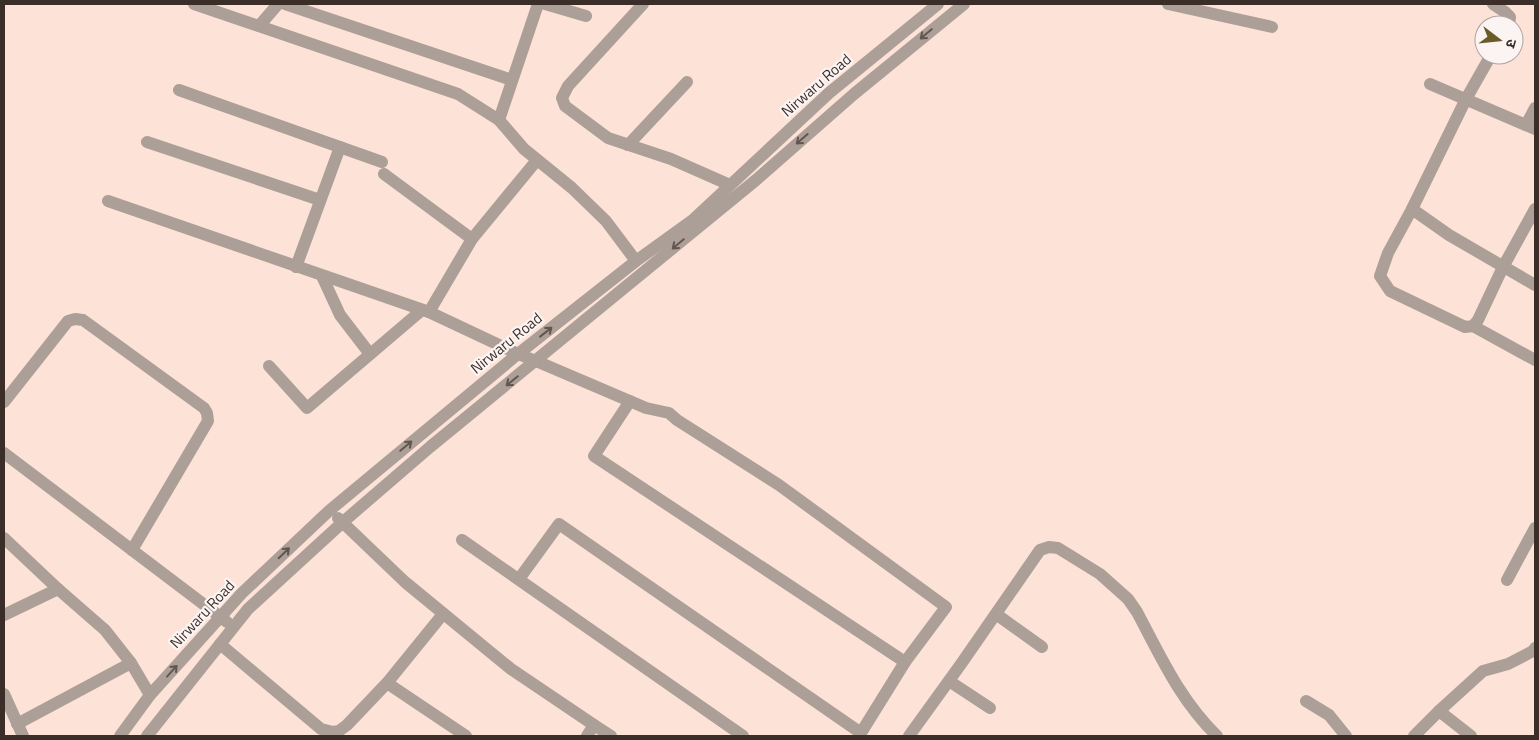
<svg xmlns="http://www.w3.org/2000/svg" width="1539" height="740" font-family="'Titillium Web','Noto Sans Devanagari',sans-serif">
<style>
.lines{fill:none;stroke-linecap:round;stroke-linejoin:round}
.minor{stroke:#ac9f97;stroke-width:12}
.oneway{stroke:#635650}
.labels{text-anchor:middle;dominant-baseline:central;stroke-width:4.5;stroke-linejoin:round;paint-order:stroke}
.street-label{font-size:15px;fill:#3b2e29;stroke:#fbf4f2}
</style>
<rect width="100%" height="100%" fill="#fde2d7"/>
<g class="lines">
<g class="minor">
<path d="M194,4L458,94L499,120"/>
<path d="M285,4L512,80"/>
<path d="M538,4L499,120L524,149L572,188L606,221L636,261"/>
<path d="M545,4L586,16"/>
<path d="M643,4L568,86L562,98L565,106L608,138L671,159L730,185"/>
<path d="M1168,4L1272,27"/>
<path d="M1493,4L1505,12L1510,17L1509,25"/>
<path d="M259,26L278,4"/>
<path d="M1491,55L1466,99L1412,209L1388,253L1380,276L1390,291L1465,327L1473,326L1478,320L1503,267L1535,209"/>
<path d="M1430,84L1535,129"/>
<path d="M179,90L382,162"/>
<path d="M1526,125L1535,108"/>
<path d="M147,142L320,200"/>
<path d="M628,145L687,82"/>
<path d="M384,174L472,239"/>
<path d="M108,201L429,312L518,354L536,361L646,408L669,413L677,420L779,485L946,607L905,662L859,736"/>
<path d="M1412,209L1449,235L1535,285"/>
<path d="M296,267L340,147"/>
<path d="M322,276L340,315L370,354"/>
<path d="M429,312L472,239L537,160"/>
<path d="M1473,326L1535,360"/>
<path d="M269,366L307,408L422,310"/>
<path d="M630,401L594,456L905,662"/>
<path d="M4,402L68,321L75,319L83,320L204,408L207,413L208,421L132,550"/>
<path d="M4,453L227,622"/>
<path d="M338,518L405,582L511,669L594,725"/>
<path d="M4,538L58,589L105,630L131,663L150,695"/>
<path d="M462,540L743,736"/>
<path d="M519,579L559,524L861,733"/>
<path d="M1507,580L1535,528"/>
<path d="M996,614L1042,647"/>
<path d="M4,615L58,589"/>
<path d="M220,644L321,729L333,732L339,731L347,725L387,683L443,614"/>
<path d="M949,681L990,708"/>
<path d="M387,683L466,736"/>
<path d="M4,694L23,736"/>
<path d="M1306,701L1329,715L1346,736"/>
<path d="M1439,711L1471,736"/>
<path d="M17,724L131,663"/>
<path d="M120,736L150,695L242,593L330,510L518,354L636,261L694,219L829,93L938,4"/>
<path d="M147,736L248,609L343,522L430,447L756,180L854,94L964,4"/>
<path d="M587,736L594,725L611,736"/>
<path d="M909,736L961,664L1040,550L1049,547L1058,548L1100,574L1128,599L1137,612C1161,657 1180,700 1217,736"/>
<path d="M1414,736L1439,711L1483,671L1508,664L1533,651L1535,648"/>
</g>
</g>
<defs><path id="oneway-shaft" d="M-6 0H5M1.5-3L5.5 0L1.5 3" fill="none" stroke-width="1.6" stroke-linecap="round" stroke-linejoin="round" transform="scale(1.25)"/></defs>
<g class="oneway">
<use href="#oneway-shaft" transform="translate(926 34) rotate(140)"/>
<use href="#oneway-shaft" transform="translate(802 139) rotate(139)"/>
<use href="#oneway-shaft" transform="translate(678 244) rotate(140)"/>
<use href="#oneway-shaft" transform="translate(546 332) rotate(-38)"/>
<use href="#oneway-shaft" transform="translate(512 381) rotate(141)"/>
<use href="#oneway-shaft" transform="translate(406 446) rotate(-40)"/>
<use href="#oneway-shaft" transform="translate(284 553) rotate(-44)"/>
<use href="#oneway-shaft" transform="translate(172 671) rotate(-48)"/>
</g>
<g class="labels">
<g class="street-label">
<text transform="translate(816 85) rotate(-41)">Nirwaru Road</text>
<text transform="translate(506 343) rotate(-39)">Nirwaru Road</text>
<text transform="translate(202 614) rotate(-47)">Nirwaru Road</text>
</g>
</g>
<rect width="1539" height="740" fill="none" stroke="#3b2e29" stroke-width="10"/>
<g transform="translate(1499 40) rotate(106)"><circle r="24" fill="#fbf4f2" stroke="#aea5a2"/>
<path d="M0-4L9 19L0 12L-9 19Z" fill="#6a5b28"/>
<text y="-8" font-size="14" font-weight="bold" text-anchor="middle" fill="#3b2e29">उ</text>
</g>
</svg>
